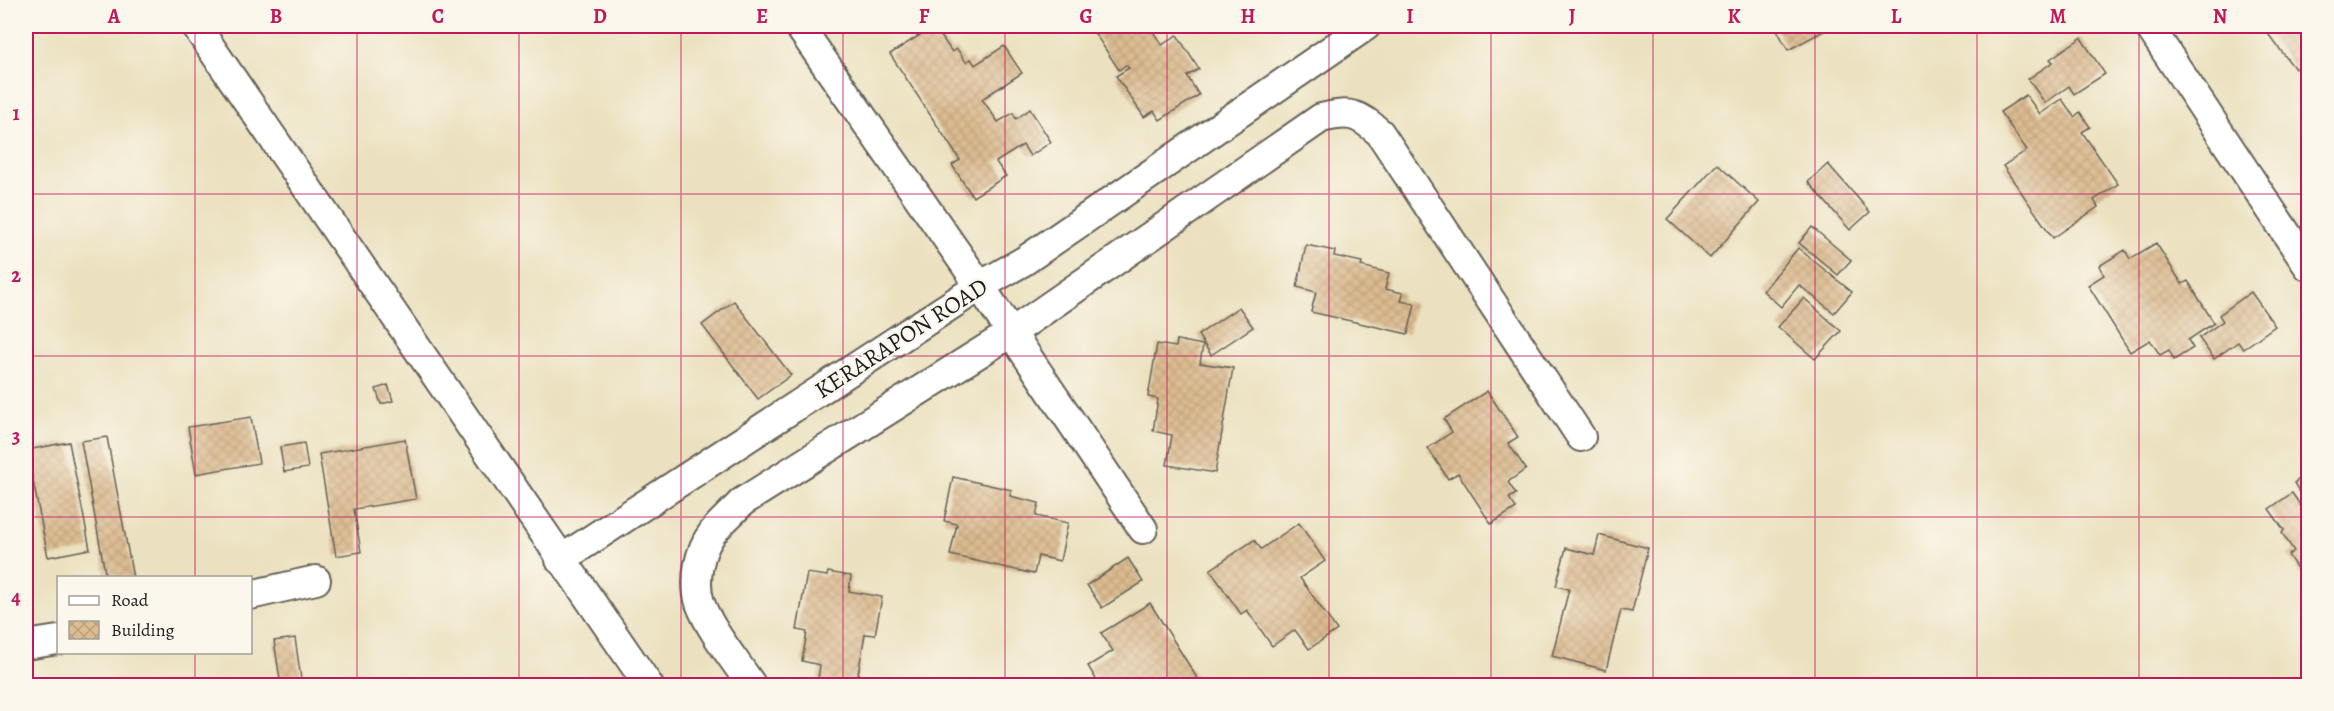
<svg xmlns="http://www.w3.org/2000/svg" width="2334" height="711" font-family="Alegreya,serif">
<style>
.building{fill:url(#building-cross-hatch)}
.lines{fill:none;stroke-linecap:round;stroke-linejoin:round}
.minor-casing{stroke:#646155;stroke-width:32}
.minor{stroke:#fff;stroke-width:28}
.grid{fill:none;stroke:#c2185b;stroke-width:1.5;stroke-opacity:0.55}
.labels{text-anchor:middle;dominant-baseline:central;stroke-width:5;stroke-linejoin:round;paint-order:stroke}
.street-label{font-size:24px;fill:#1c1c1c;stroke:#fbf7ec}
.neatline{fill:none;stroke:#c2185b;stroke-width:2}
.grid-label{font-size:20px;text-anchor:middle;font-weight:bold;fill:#c2185b}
</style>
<defs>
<pattern id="building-cross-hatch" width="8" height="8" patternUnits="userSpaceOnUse" patternTransform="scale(1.5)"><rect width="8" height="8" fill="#dcbb91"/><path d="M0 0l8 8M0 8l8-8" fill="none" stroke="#bca07c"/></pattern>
</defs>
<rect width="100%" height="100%" fill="#fbf7ec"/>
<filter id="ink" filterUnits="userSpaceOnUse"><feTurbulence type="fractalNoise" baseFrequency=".0167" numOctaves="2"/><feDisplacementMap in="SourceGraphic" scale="12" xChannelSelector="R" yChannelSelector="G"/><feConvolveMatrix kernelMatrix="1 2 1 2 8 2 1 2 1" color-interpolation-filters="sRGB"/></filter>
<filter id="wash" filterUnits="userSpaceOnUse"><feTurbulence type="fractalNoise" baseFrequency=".008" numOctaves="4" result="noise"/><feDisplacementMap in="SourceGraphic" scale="24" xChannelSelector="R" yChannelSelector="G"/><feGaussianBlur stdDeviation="1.35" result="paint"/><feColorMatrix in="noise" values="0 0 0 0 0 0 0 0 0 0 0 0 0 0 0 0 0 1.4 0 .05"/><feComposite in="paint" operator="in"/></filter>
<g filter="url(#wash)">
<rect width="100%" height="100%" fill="#ebe1c0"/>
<g id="blocks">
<g class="building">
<path d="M934,26L952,52L957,49L966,62L971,59L975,65L1004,46L1022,73L982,99L998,122L1013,113L1016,119L1030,109L1051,142L1030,156L1023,145L996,162L1006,176L973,197L952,165L960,160L890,54Z"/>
<path d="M1090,26H1140L1144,31L1150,27L1162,45L1177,35L1199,69L1187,76L1199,95L1160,120L1154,111L1144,117L1116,76L1129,68L1126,65L1119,70Z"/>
<path d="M1775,26H1822L1824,31L1788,50Z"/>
<path d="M2262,26H2308V58L2295,69Z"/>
<path d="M2081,38L2105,74L2074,94L2069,86L2045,103L2028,79L2053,62L2050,59Z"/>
<path d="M2026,95L2040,114L2062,99L2074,117L2080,112L2090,127L2082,132L2118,184L2094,200L2098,207L2053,238L2003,166L2027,150L2000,112Z"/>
<path d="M1717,164L1759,202L1710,258L1667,219Z"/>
<path d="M1828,164L1870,212L1850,230L1808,182Z"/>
<path d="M1812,227L1851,260L1838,275L1799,243Z"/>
<path d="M2156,243L2182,284L2188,281L2214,323L2188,340L2193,348L2174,360L2169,350L2160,355L2150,340L2130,352L2088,285L2104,275L2099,266L2125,250L2130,259Z"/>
<path d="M1306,245L1335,251L1334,256L1362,262L1361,266L1389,273L1385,289L1403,293L1401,301L1415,304L1408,334L1311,312L1316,292L1297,287Z"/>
<path d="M1798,248L1852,292L1834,313L1799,285L1781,307L1763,291Z"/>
<path d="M2251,292L2275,326L2243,349L2238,342L2214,359L2199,338L2223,321L2219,315Z"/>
<path d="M1804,298L1841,331L1815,359L1778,327Z"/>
<path d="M734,301L791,375L758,399L702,325Z"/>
<path d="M1239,307L1253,327L1211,355L1198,335Z"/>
<path d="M1177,340L1203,345L1200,363L1233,368L1215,473L1167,465L1172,435L1153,431L1158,399L1148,397L1157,344L1176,347Z"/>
<path d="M388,385L393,401L381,404L376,389Z"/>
<path d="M1487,391L1518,437L1508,443L1526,469L1508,482L1516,494L1509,498L1516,508L1491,524L1458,473L1448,479L1428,448L1452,432L1444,419Z"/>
<path d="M251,417L259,463L196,474L188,427Z"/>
<path d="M107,437L133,578H106L81,441Z"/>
<path d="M405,439L416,499L354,509L361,552L336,556L319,454Z"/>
<path d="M69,442L90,549L48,557L27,450Z"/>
<path d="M304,443L308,468L284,472L280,447Z"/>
<path d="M2308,473V505L2294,483Z"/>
<path d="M953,477L1012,490L1010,496L1039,503L1036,516L1068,523L1060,561L1038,556L1034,574L950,555L957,524L944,521Z"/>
<path d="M2292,493L2307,515L2308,513V585L2288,555L2294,551L2282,533L2284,530L2269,509Z"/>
<path d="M1299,523L1325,561L1300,578L1337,630L1309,649L1295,630L1272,646L1247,610L1241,614L1210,570L1254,540L1261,549Z"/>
<path d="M1599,535L1648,548L1632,612L1621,610L1606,670L1552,656L1569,589L1556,586L1566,548L1594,555Z"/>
<path d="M1128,558L1143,582L1102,608L1087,585Z"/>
<path d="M828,572L851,576L849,591L882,597L875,635L865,634L856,686H817L820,665L802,661L807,632L797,630L807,573L827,576Z"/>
<path d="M1150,603L1199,681L1191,686H1100L1088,666L1113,651L1101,633Z"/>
<path d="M295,638L302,686H281L274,641Z"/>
</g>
</g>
</g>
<g filter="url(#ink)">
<use href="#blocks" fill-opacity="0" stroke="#646155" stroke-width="1.5"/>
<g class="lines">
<defs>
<g id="minor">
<path d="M196,26L649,686"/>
<path d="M799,26L980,286L1143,529"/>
<path d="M2149,26L2308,266"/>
<path d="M560,560L980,286L1024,261L1366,26"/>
<path d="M250,595L316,580"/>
<path d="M26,645L58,640"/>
<path d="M752,686C735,660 711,632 700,603C693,581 699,550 713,532C722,521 733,512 742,502L1011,333L1321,118C1350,111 1357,113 1380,133L1581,437"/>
</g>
</defs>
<use href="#minor" class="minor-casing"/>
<use href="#minor" class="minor"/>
</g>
</g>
<path class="grid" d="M195,26V578M357,26V686M519,26V686M681,26V686M843,26V686M1005,26V686M1167,26V686M1329,26V686M1491,26V686M1653,26V686M1815,26V686M1977,26V686M2139,26V686M26,194H2308M26,356H2308M26,517H2308M195,652V686"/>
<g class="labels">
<g class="street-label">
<text transform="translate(901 338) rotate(-33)">KERARAPON ROAD</text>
</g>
</g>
<rect width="2334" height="711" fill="none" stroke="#fbf7ec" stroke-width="66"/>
<rect x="57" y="576" width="195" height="78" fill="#fbf7ec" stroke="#a29f99" stroke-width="1.5"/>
<rect x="69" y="596" width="30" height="9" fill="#ffffff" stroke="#a29f99" stroke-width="1.5"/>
<text x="111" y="606" font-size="18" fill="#1c1c1c">Road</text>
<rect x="69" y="621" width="30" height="18" fill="url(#building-cross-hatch)" stroke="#a29f99" stroke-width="1.5"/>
<text x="111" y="636" font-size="18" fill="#1c1c1c">Building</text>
<rect x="33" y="33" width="2268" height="645" class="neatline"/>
<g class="grid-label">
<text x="114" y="23">A</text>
<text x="276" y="23">B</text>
<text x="438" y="23">C</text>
<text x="600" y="23">D</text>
<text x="762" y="23">E</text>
<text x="924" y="23">F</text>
<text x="1086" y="23">G</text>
<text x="1248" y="23">H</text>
<text x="1410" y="23">I</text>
<text x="1572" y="23">J</text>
<text x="1734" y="23">K</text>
<text x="1896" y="23">L</text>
<text x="2058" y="23">M</text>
<text x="2220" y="23">N</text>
<text x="16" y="120">1</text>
<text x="16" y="282">2</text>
<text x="16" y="443">3</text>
<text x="16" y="604">4</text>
</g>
</svg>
